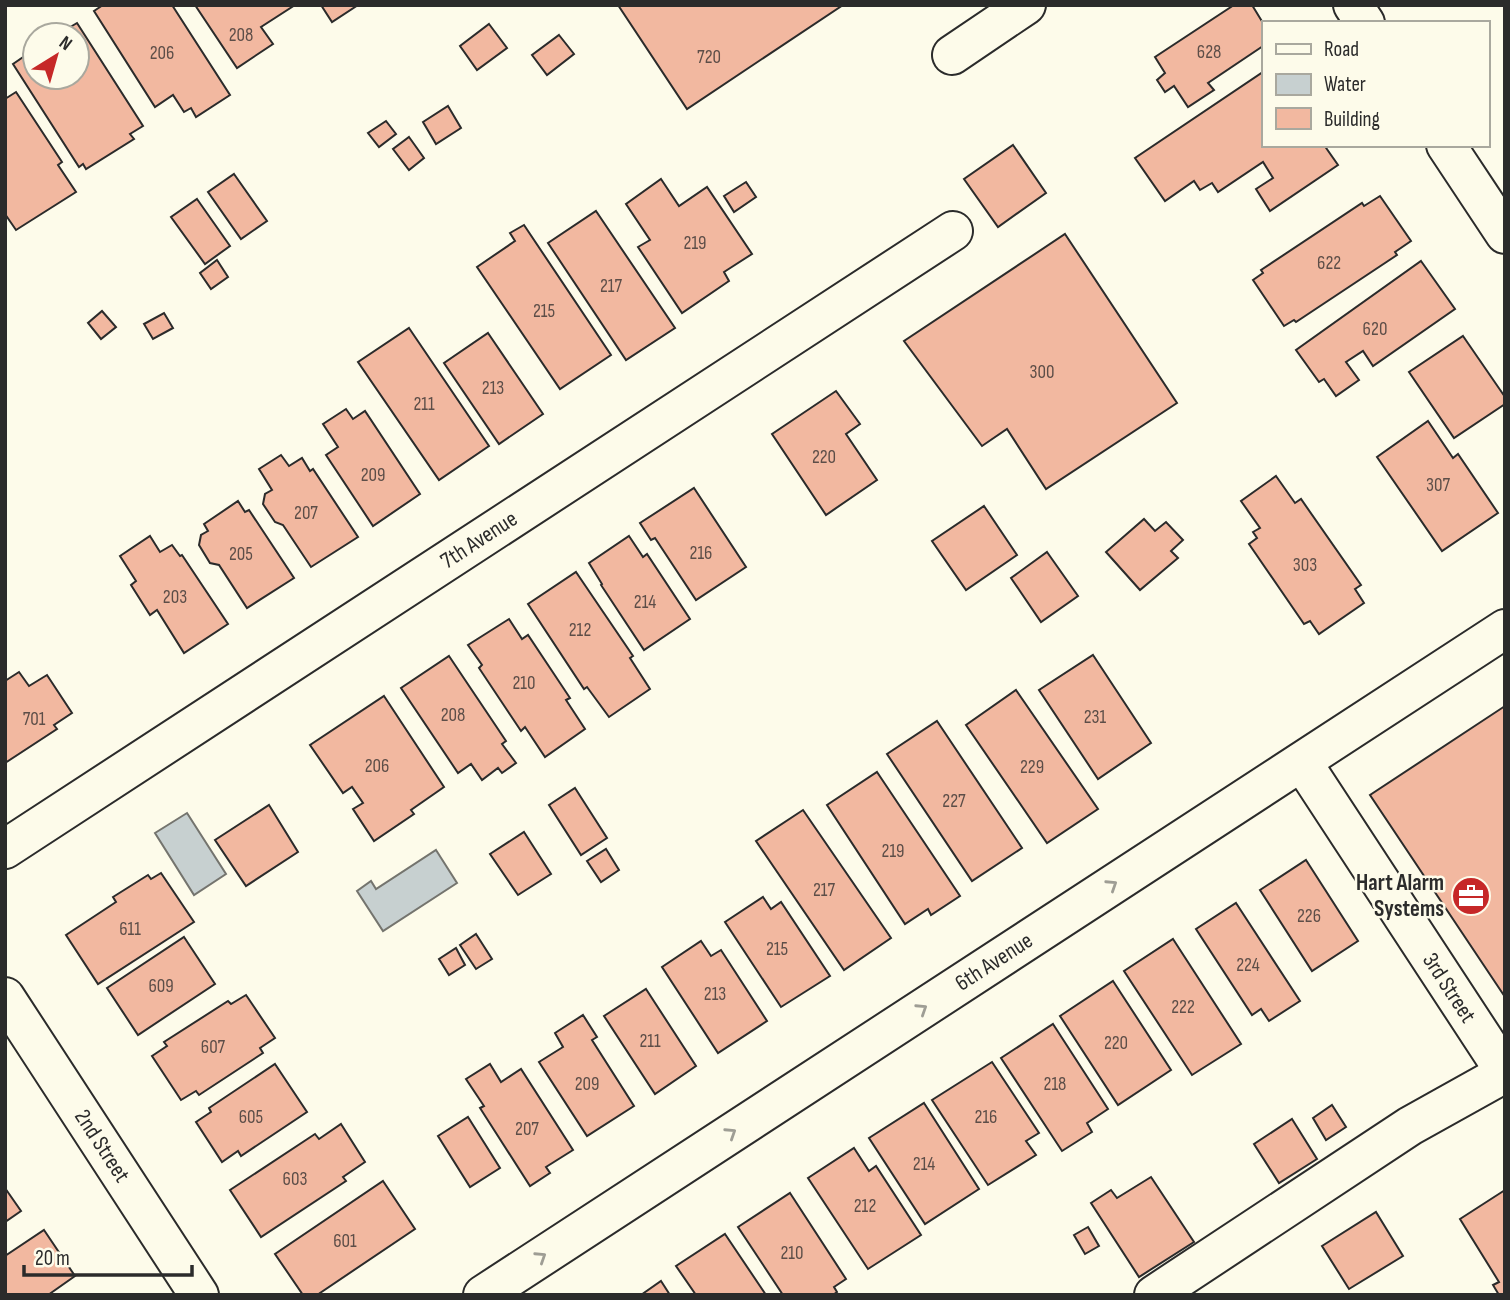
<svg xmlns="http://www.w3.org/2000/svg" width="1510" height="1300" font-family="'Sofia Sans Condensed',sans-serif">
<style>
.water{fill:#c7d0d0;stroke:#74746e;stroke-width:2}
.building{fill:#f2b8a0;stroke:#2b2b2b;stroke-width:2}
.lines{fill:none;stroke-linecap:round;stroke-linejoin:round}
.minor-casing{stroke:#2b2b2b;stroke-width:42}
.minor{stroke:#fdfbea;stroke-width:38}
.oneway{stroke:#9e9d94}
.labels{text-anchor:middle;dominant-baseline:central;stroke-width:5;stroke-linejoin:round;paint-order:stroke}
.number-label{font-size:19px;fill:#5d4e48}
.street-label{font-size:23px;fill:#2b2b2b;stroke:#fdfbea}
.poi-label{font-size:23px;font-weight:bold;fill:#2b2b2b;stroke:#fdfbea;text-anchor:end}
</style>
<rect width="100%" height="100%" fill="#fdfbea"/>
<g class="water">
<path d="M187,813L226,874L194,895L155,833Z"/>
<path d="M436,850L457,883L383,931L357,891L371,881L376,889Z"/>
</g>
<g class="building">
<path d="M103,5H172L230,95L196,117L191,108L184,112L173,95L155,107L94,11Z"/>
<path d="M195,5H295L261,27L273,44L237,68Z"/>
<path d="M321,5H358L332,22Z"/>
<path d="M618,5H843L687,109Z"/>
<path d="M1234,5H1252L1263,23V46L1208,83L1214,90L1188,107L1174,86L1165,92L1157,80L1165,73L1155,57Z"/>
<path d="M77,23L143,126L130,134L134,139L86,169L83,164L79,167L13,64L35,49V77H77V35H57Z"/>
<path d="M489,24L507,48L477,70L460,46Z"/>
<path d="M559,35L574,54L547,75L532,55Z"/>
<path d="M1263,72V145H1324L1338,165L1270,211L1256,189L1273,178L1263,162L1218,192L1212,183L1200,190L1194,181L1165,201L1135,158Z"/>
<path d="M16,92L62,162L58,165L76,192L16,230L5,214V99Z"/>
<path d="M448,106L461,128L436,144L423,122Z"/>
<path d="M386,121L396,134L379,147L368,133Z"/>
<path d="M409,137L424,158L409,170L393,149Z"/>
<path d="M1013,145L1046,193L998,227L964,179Z"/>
<path d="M234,174L267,221L241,239L208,192Z"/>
<path d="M661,179L679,206L707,187L752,254L724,272L729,281L682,313L638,247L650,240L626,204Z"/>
<path d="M746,182L756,197L734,212L724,196Z"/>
<path d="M1380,196L1411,241L1395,252L1397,255L1296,322L1294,320L1284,326L1253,280L1263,273L1261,270L1362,203L1364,206Z"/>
<path d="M197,199L230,246L205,264L171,217Z"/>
<path d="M596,211L675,328L626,360L548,243Z"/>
<path d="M524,225L611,355L560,389L477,267L515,241L510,233Z"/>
<path d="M1065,234L1177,403L1046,489L1007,429L982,446L904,341Z"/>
<path d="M217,260L228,277L211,289L200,273Z"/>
<path d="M1421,261L1455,309L1373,366L1363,351L1346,362L1359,380L1336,396L1324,379L1319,382L1296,350Z"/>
<path d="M102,311L116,327L101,339L88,323Z"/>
<path d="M164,313L173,328L153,339L144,324Z"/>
<path d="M409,328L489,446L439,480L358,362Z"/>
<path d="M488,333L543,414L499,444L444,363Z"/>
<path d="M1463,336L1505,397V404L1454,438L1409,372Z"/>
<path d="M836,391L860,424L846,434L877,480L826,515L772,434Z"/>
<path d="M346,409L353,419L365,411L420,494L373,526L326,455L338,447L323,424Z"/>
<path d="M1428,421L1453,458L1458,454L1498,513L1442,551L1377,457Z"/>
<path d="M281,455L289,466L302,458L310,471L313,469L358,537L311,567L283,525L275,522L263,504L265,494L272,490L259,469Z"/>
<path d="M1276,476L1295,503L1301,499L1361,585L1355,589L1364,603L1319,634L1310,621L1304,624L1249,544L1257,538L1253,532L1260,528L1241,501Z"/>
<path d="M694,488L746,567L696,600L655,538L651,540L640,523Z"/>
<path d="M238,501L245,512L249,510L294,578L247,608L219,565L210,563L199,545L201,535L208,531L204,524Z"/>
<path d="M984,506L1017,555L966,590L932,541Z"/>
<path d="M1144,519L1155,531L1166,522L1183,540L1171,551L1178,558L1140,590L1106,552Z"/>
<path d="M150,536L160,552L172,545L180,556L182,555L228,624L184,653L157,610L150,615L131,585L136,581L120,556Z"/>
<path d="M629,536L643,557L647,554L690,619L644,650L601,585L602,584L589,563Z"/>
<path d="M1047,552L1078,596L1041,622L1011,578Z"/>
<path d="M576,572L633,656L630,658L650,689L609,717L587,687L584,689L528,604Z"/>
<path d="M509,619L522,639L528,635L570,698L566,700L585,729L545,757L525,727L521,731L479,668L482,665L468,645Z"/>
<path d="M1093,655L1151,743L1098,779L1039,690Z"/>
<path d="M449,656L506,741L502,744L516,763L502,773L498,768L482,780L471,764L458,773L401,688Z"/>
<path d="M19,672L29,686L47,675L72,713L54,725L57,729L5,763V681Z"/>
<path d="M1016,690L1098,809L1047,843L966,725Z"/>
<path d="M384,696L444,787L411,810L414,814L374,841L353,809L363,803L352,787L343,793L310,745Z"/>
<path d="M1505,706V997L1370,795Z"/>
<path d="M937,721L1022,848L972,881L887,754Z"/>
<path d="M877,772L960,896L931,915L928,909L905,924L827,805Z"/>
<path d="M575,788L607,838L581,855L549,805Z"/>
<path d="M269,805L298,852L246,886L215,840Z"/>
<path d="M803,810L891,938L844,970L756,841Z"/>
<path d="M524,832L551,874L518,895L490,854Z"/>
<path d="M606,849L619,870L601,882L587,861Z"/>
<path d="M1306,860L1358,941L1312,971L1260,890Z"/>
<path d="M161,873L194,922L98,984L66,935L116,902L113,897L148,875L151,879Z"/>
<path d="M763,897L771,909L781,902L830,976L781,1007L725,922Z"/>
<path d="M1236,903L1300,1001L1269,1021L1261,1009L1252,1015L1196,929Z"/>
<path d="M476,934L492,959L476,969L460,945Z"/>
<path d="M184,937L215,984L138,1035L107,988Z"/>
<path d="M1173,939L1241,1044L1192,1075L1124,971Z"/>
<path d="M701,941L711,956L721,950L767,1021L718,1053L662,967Z"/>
<path d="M456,948L465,965L449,975L439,959Z"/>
<path d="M1113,981L1171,1070L1118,1105L1060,1016Z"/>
<path d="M646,989L696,1066L655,1094L604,1016Z"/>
<path d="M246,995L275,1038L260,1048L263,1053L199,1095L196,1091L181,1100L152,1056L167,1046L164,1042L228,1001L231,1004Z"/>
<path d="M583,1015L597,1037L592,1040L634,1106L587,1136L539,1062L563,1047L555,1033Z"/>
<path d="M1053,1024L1108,1109L1087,1123L1092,1132L1062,1151L1001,1058Z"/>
<path d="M992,1062L1039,1133L1026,1141L1036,1155L988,1185L932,1100Z"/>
<path d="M275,1064L307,1112L241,1156L238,1151L222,1162L196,1122L211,1112L209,1108Z"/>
<path d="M490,1064L501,1082L521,1069L573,1150L546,1167L550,1173L530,1186L480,1108L484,1106L466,1079Z"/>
<path d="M924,1103L979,1189L925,1224L869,1138Z"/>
<path d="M1332,1105L1346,1127L1326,1140L1313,1118Z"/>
<path d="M468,1117L500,1168L470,1187L438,1136Z"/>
<path d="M1292,1119L1317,1159L1279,1183L1254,1144Z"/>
<path d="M341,1124L365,1162L343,1177L346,1181L261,1237L230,1190L315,1134L319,1139Z"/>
<path d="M854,1148L869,1171L876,1166L921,1235L868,1269L808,1178Z"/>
<path d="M1151,1177L1194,1242L1139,1277L1091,1203L1111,1190L1117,1198Z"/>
<path d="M383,1181L415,1229L317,1295H303L275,1254Z"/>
<path d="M5,1188L21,1211L5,1222Z"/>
<path d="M1505,1190V1295H1499L1493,1285L1499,1282L1460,1219Z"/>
<path d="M790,1193L846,1279L834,1287L837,1292L833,1295H783L738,1227Z"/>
<path d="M1376,1212L1403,1256L1349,1289L1322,1246Z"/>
<path d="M1088,1227L1099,1246L1085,1254L1074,1235Z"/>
<path d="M44,1230L75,1276L48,1295H5V1256Z"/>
<path d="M725,1234L766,1295H696L676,1266Z"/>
<path d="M661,1281L670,1295H641Z"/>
</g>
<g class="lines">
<defs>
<g id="minor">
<path d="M1353,5L1365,23"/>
<path d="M952,55L1026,5"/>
<path d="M1446,145L1505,234"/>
<path d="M1302,762L1505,1072"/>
<path d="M5,849L953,231"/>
<path d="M5,997L199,1295"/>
<path d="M483,1295L1505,629"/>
<path d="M1154,1295L1410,1126L1505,1073"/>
</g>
</defs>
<use href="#minor" class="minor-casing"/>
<use href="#minor" class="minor"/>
</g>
<defs><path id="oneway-chevron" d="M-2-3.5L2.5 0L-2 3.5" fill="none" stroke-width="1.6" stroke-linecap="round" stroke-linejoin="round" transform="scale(1.75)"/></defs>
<g class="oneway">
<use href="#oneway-chevron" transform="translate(1112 885) rotate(-33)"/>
<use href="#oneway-chevron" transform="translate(922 1009) rotate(-33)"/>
<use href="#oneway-chevron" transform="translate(731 1133) rotate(-33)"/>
<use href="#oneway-chevron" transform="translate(541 1257) rotate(-33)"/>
</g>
<defs>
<symbol id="office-disc" viewBox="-11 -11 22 22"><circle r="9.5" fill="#c62828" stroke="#fdfbea"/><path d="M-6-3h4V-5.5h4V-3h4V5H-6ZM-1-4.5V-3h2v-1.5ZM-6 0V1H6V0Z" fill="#fff"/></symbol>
</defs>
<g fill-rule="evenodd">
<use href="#office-disc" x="1449" y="874" width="44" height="44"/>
</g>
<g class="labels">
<g class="number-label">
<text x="241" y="35">208</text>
<text x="1209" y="52">628</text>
<text x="162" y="53">206</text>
<text x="709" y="57">720</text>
<text x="695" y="243">219</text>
<text x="1329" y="263">622</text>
<text x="611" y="286">217</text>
<text x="544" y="311">215</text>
<text x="1375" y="329">620</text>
<text x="1042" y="372">300</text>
<text x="493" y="388">213</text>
<text x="424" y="404">211</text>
<text x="824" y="457">220</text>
<text x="373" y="475">209</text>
<text x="1438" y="485">307</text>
<text x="306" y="513">207</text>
<text x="701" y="553">216</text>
<text x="241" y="554">205</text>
<text x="1305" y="565">303</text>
<text x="175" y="597">203</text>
<text x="645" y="602">214</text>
<text x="580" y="630">212</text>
<text x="524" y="683">210</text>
<text x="453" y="715">208</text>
<text x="1095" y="717">231</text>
<text x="34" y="719">701</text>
<text x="377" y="766">206</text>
<text x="1032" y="767">229</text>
<text x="954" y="801">227</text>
<text x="893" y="851">219</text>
<text x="824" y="890">217</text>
<text x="1309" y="916">226</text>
<text x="130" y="929">611</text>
<text x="777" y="949">215</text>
<text x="1248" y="965">224</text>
<text x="161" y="986">609</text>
<text x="715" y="994">213</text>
<text x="1183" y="1007">222</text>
<text x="650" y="1041">211</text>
<text x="1116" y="1043">220</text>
<text x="213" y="1047">607</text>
<text x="587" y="1084">209</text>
<text x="1055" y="1084">218</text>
<text x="251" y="1117">605</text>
<text x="986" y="1117">216</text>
<text x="527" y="1129">207</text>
<text x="924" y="1164">214</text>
<text x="295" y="1179">603</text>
<text x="865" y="1206">212</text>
<text x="345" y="1241">601</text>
<text x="792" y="1253">210</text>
</g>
<g class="street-label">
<text transform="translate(479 540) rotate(-33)">7th Avenue</text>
<text transform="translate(994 962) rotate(-33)">6th Avenue</text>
<text transform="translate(1449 988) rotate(57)">3rd Street</text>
<text transform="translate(102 1146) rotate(57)">2nd Street</text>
</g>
<g class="poi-label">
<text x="1444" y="883">Hart Alarm<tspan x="1444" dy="26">Systems</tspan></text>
</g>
</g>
<rect width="1510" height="1300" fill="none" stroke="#2b2b2b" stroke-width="14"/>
<rect x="1262" y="21" width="228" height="126" fill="#fdfbea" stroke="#a9a89e" stroke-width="2"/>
<rect x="1276" y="44" width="35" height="10" fill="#fdfbea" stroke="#a9a89e" stroke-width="2"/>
<text x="1324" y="56" font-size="21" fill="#2b2b2b">Road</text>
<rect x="1276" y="74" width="35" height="21" fill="#c7d0d0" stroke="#a9a89e" stroke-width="2"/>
<text x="1324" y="91" font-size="21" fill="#2b2b2b">Water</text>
<rect x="1276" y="108" width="35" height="21" fill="#f2b8a0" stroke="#a9a89e" stroke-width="2"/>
<text x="1324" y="126" font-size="21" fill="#2b2b2b">Building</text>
<g transform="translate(56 56) rotate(37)"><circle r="33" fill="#fdfbea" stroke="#a9a89e" stroke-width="2"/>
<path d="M0-5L12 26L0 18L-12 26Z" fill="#c62828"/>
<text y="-10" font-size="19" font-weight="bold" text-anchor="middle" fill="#2b2b2b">N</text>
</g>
<path d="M24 1265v10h168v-10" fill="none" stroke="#2b2b2b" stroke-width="3.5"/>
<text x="35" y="1265" font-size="21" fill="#2b2b2b" stroke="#fdfbea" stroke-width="5" paint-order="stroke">20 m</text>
</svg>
